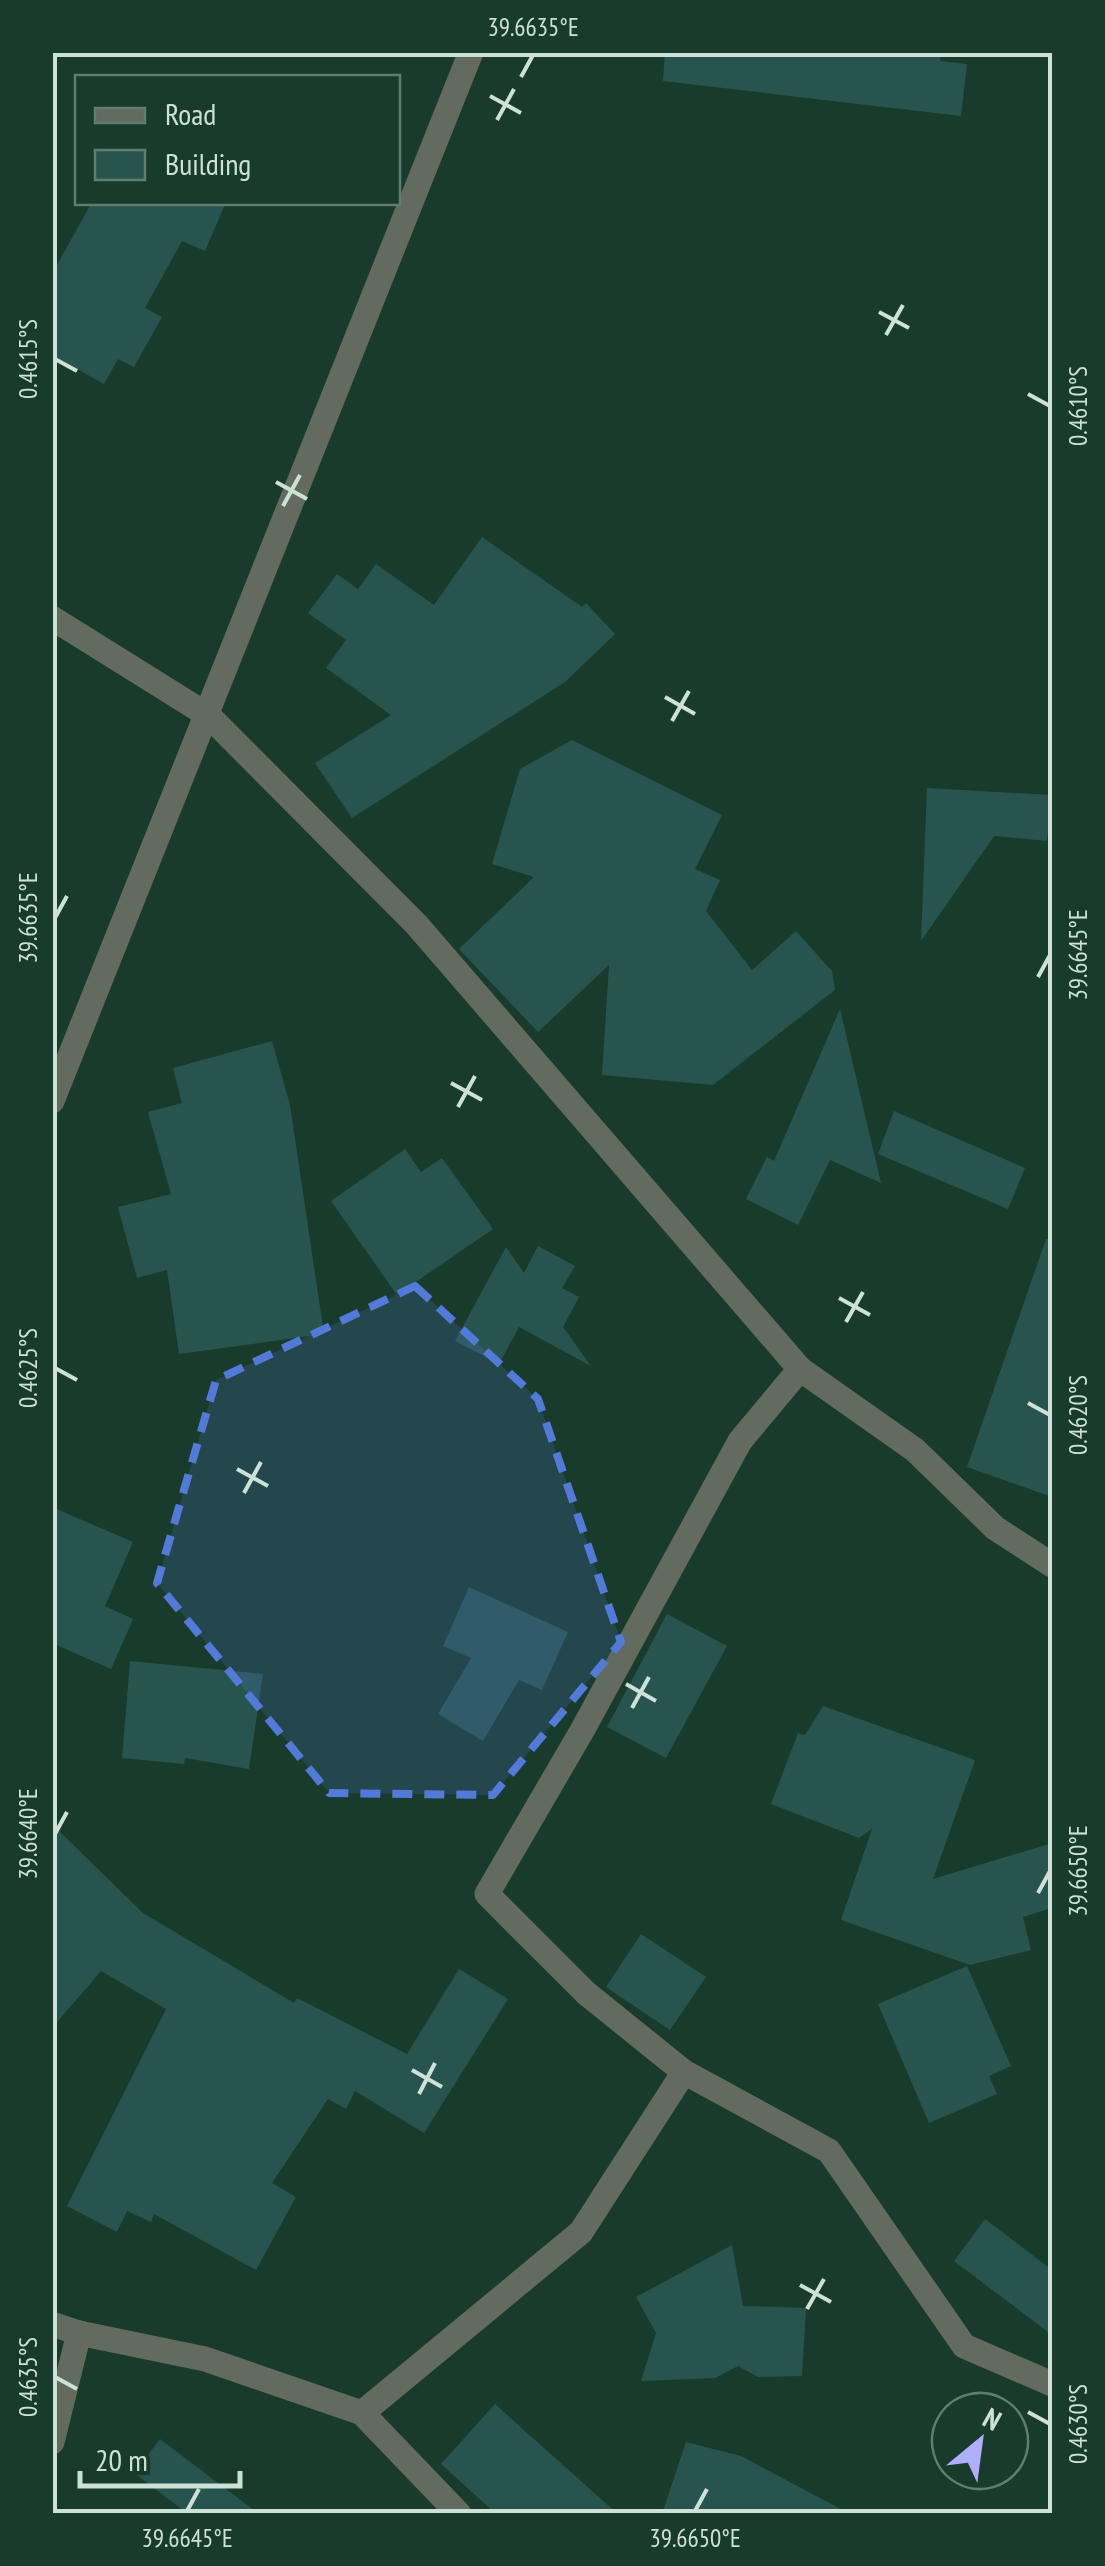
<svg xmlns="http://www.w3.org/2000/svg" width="1105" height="2566" font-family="'PT Sans Narrow',sans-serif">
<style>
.building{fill:#28544f}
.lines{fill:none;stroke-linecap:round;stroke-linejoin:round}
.street{stroke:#626b5e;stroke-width:25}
.marked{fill:#527ad8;fill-opacity:0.2;stroke:#527ad8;stroke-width:8;stroke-dasharray:20 12;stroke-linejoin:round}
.ticks{fill:none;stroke:#cee1d7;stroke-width:4}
.neatline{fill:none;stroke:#cee1d7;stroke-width:4}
.ticks-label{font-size:25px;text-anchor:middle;fill:#cee1d7}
</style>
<rect width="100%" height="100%" fill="#193b2b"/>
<g class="building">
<path d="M665,52H941L940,61L967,64L961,116L663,81Z"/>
<path d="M92,202H226L205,251L182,241L145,308L162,317L134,367L118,359L104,384L52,355V274Z"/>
<path d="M482,537L582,607L586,603L615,634L565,682L352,818L315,763L391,715L326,668L346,640L308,613L337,574L358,589L376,564L434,605Z"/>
<path d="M572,740L722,815L695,869L720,880L706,911L752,970L796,931L832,971L835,990L713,1085L602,1075L609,965L538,1032L459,949L534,877L492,864L520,769Z"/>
<path d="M927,788L1051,795L1047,841L994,836L921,941Z"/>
<path d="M840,1009L881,1183L830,1160L798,1225L746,1199L767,1157L774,1161Z"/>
<path d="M272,1041L290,1105L324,1334L179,1354L167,1270L137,1278L118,1207L171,1194L148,1112L182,1103L173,1068Z"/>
<path d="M894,1111L1025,1168L1008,1209L878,1154Z"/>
<path d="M405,1149L421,1172L442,1158L493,1229L397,1295L331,1201Z"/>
<path d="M1046,1239L1052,1240V1497L967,1467Z"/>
<path d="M538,1246L575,1266L562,1288L579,1297L563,1327L591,1366L519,1327L499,1364L455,1341L506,1247L524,1273Z"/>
<path d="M52,1507L133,1542L105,1606L133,1619L111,1669L52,1643Z"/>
<path d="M469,1587L568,1632L542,1690L519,1680L483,1741L438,1714L471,1658L443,1646Z"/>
<path d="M667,1614L727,1646L666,1758L607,1727Z"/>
<path d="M130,1661L263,1674L249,1769L185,1758L184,1764L122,1758Z"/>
<path d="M823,1706L975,1760L933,1879L1052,1843V1908L1023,1917L1031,1950L970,1965L841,1920L872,1829L859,1838L771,1804L798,1733L805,1735Z"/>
<path d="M52,1824L143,1913L294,2003L297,1998L407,2054L459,1969L508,1999L424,2133L355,2091L346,2109L328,2099L272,2183L296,2197L256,2270L154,2214L151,2222L127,2211L117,2232L67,2206L166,2009L101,1971L52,2028Z"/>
<path d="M641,1934L706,1977L670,2030L606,1987Z"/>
<path d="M967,1966L1011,2066L989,2076L997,2094L929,2123L878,2004Z"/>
<path d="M985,2219L1052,2270V2335L954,2261Z"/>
<path d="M732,2245L743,2306L806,2308L802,2376L758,2377L738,2366L715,2378L641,2381L656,2333L636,2297Z"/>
<path d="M495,2404L526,2432L618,2514H496L441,2464Z"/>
<path d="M160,2439L259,2514H188L134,2473Z"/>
<path d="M686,2442L741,2456L850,2514H662Z"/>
</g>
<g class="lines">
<g class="street">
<path d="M52,618L209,716L416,924L800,1369L915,1450L995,1528L1052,1565"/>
<path d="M52,1101L471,52"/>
<path d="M684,2072L829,2151L964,2346L1052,2384"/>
<path d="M52,2324L79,2333L205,2359L362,2413L459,2514"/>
<path d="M362,2413L581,2232L684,2072L586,1993L487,1894L583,1729L740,1441L800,1369"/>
<path d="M52,2442L79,2333"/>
</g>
</g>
<path class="marked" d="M415,1286L538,1399L621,1642L493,1795L329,1793L157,1583L216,1380Z"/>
<path class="ticks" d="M521,77L533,55M490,96L521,113M497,120L514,89M879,312L909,328M886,335L903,305M55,359L77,371M1028,394L1050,406M276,482L307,499M283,506L300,475M665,697L695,714M672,721L689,691M55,918L67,896M1038,977L1050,955M451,1083L482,1100M458,1107L475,1076M839,1298L870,1315M846,1322L863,1292M55,1368L77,1380M1028,1403L1050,1415M237,1469L268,1486M244,1493L261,1462M626,1684L656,1701M632,1708L649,1677M55,1834L67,1812M1038,1893L1050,1871M412,2070L442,2087M419,2094L435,2063M800,2285L831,2302M807,2309L824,2279M55,2377L77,2389M1028,2412L1050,2424M187,2511L199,2489M695,2511L707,2489"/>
<rect width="1105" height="2566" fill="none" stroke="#193b2b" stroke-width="110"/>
<rect x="75" y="75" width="325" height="130" fill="#193b2b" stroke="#617d70" stroke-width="2.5"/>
<rect x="95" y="108" width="50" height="15" fill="#626b5e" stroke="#617d70" stroke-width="2.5"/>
<text x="165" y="125" font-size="30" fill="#cee1d7">Road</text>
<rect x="95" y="150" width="50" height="30" fill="#28544f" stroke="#617d70" stroke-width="2.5"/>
<text x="165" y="175" font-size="30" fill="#cee1d7">Building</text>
<g transform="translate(980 2441) rotate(29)"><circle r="48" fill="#193b2b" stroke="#617d70" stroke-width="2.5"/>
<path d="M0-8L18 38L0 25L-18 38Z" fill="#afaefa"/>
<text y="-15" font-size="28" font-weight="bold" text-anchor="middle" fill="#cee1d7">N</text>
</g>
<path d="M80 2471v15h160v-15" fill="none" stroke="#cee1d7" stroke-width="5"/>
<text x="95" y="2471" font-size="30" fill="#cee1d7" stroke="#193b2b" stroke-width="8" paint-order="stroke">20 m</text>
<rect x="55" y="55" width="995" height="2456" class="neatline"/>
<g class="ticks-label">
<text x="533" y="36">39.6635°E</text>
<text transform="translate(28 359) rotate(-90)" y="9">0.4615°S</text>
<text transform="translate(1078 406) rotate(-90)" y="9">0.4610°S</text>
<text transform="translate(28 918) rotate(-90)" y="9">39.6635°E</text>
<text transform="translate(1078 955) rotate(-90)" y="9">39.6645°E</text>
<text transform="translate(28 1368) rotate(-90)" y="9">0.4625°S</text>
<text transform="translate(1078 1415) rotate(-90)" y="9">0.4620°S</text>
<text transform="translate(28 1834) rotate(-90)" y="9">39.6640°E</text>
<text transform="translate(1078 1871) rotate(-90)" y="9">39.6650°E</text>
<text transform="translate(28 2377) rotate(-90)" y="9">0.4635°S</text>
<text transform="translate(1078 2424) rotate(-90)" y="9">0.4630°S</text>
<text x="187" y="2547">39.6645°E</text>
<text x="695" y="2547">39.6650°E</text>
</g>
</svg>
